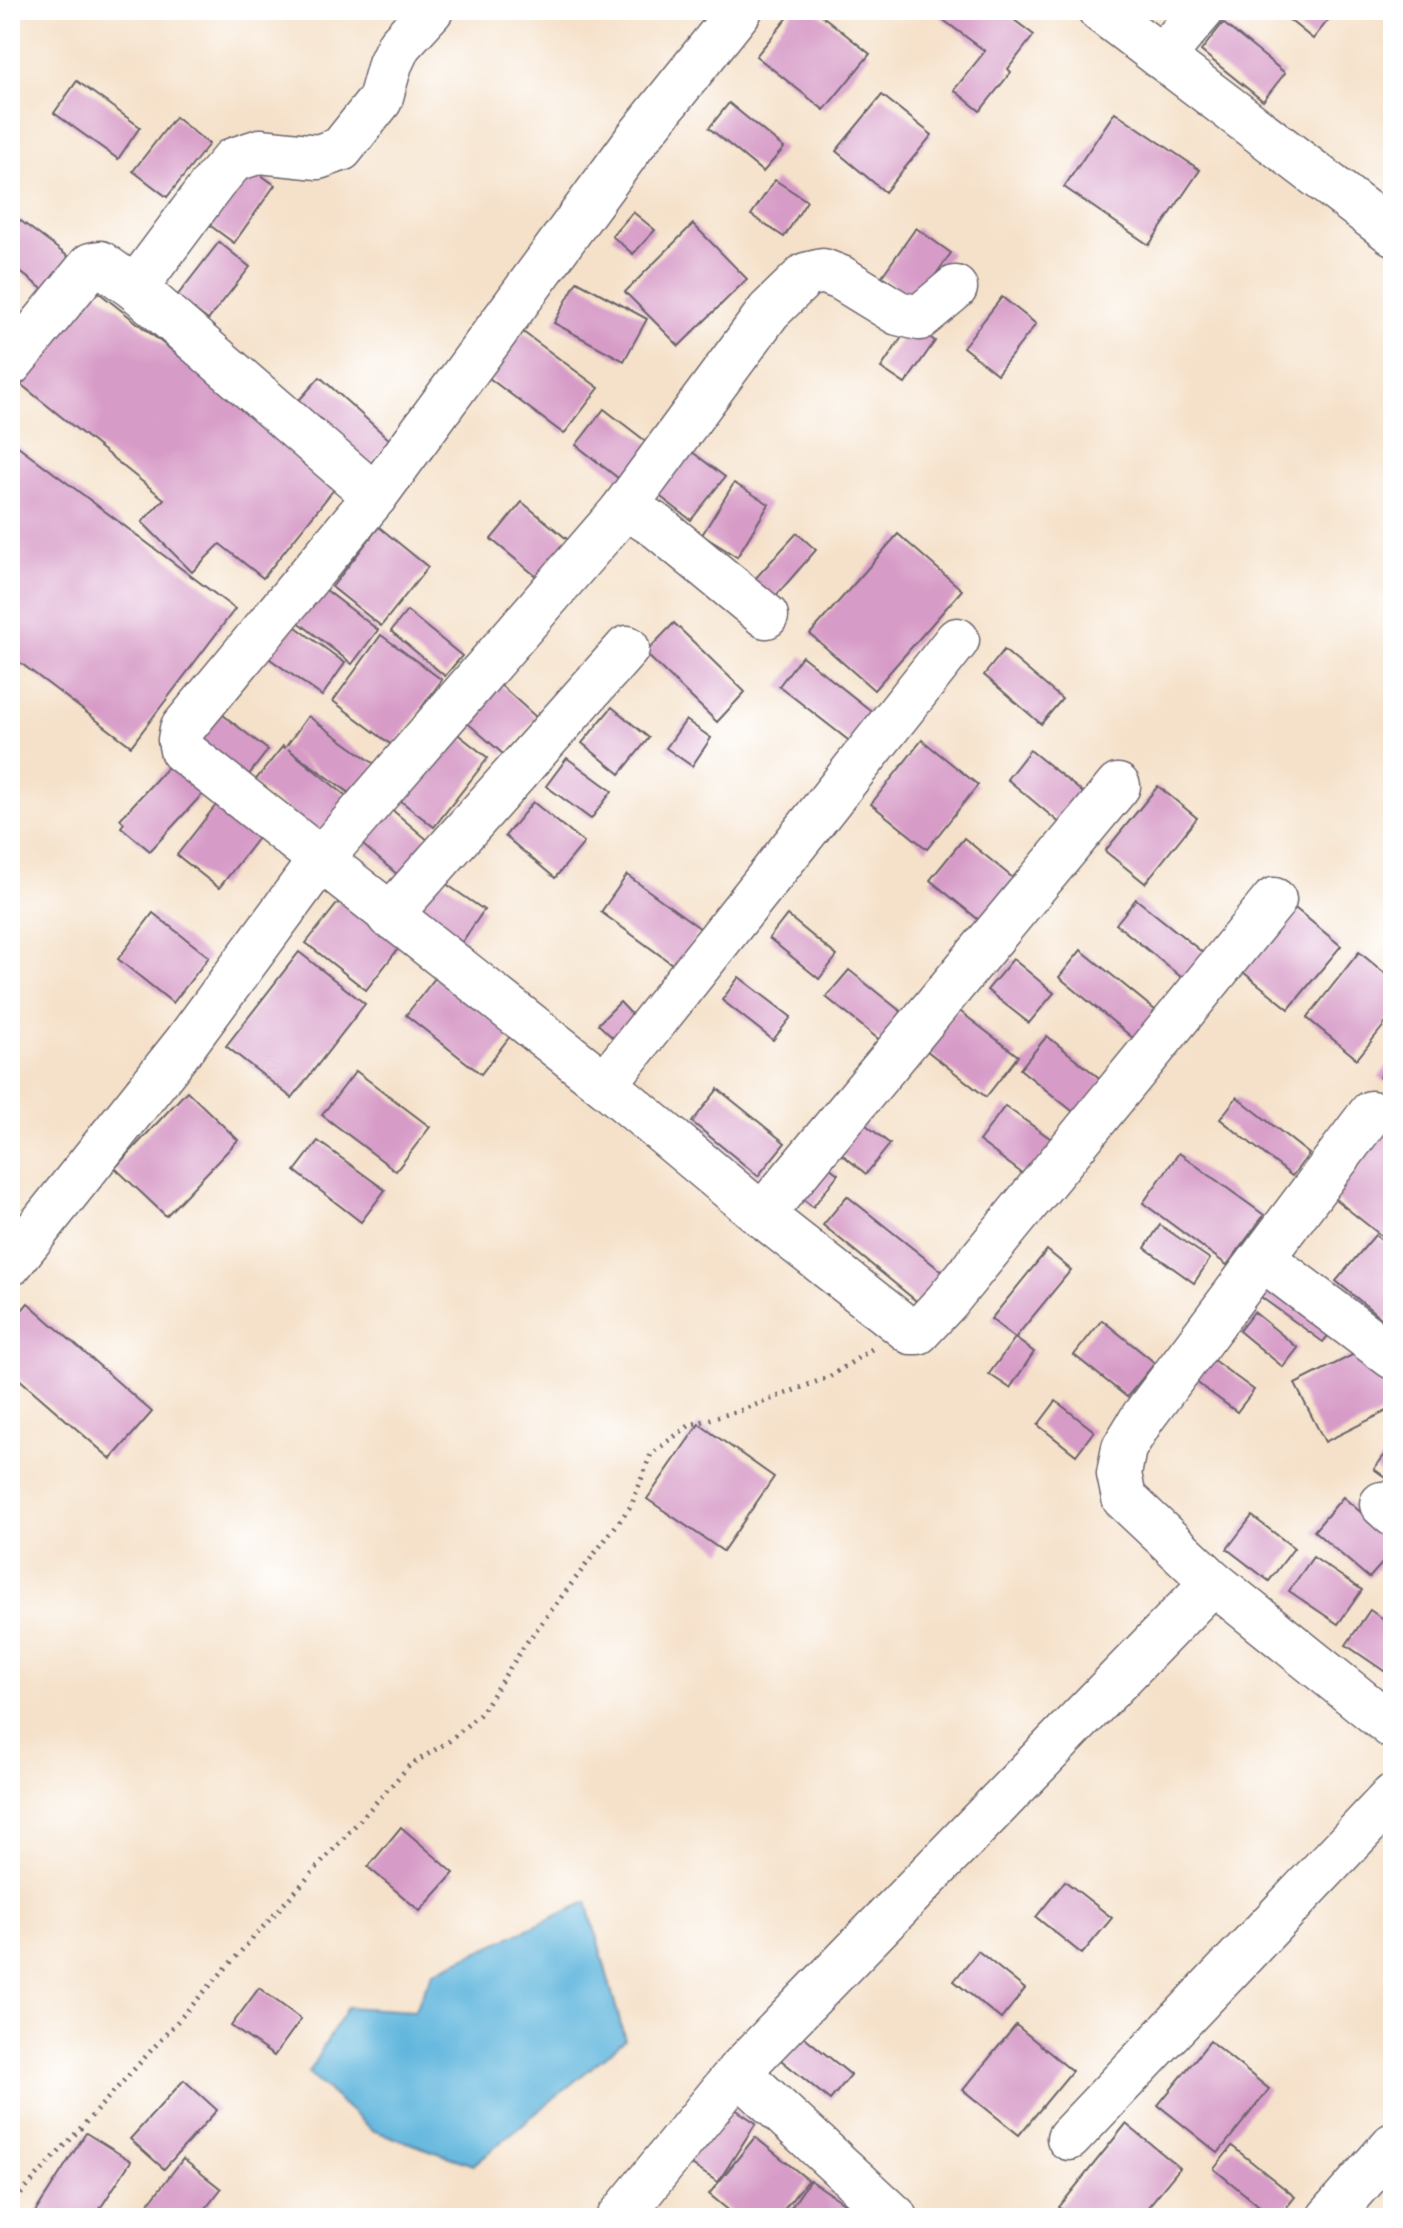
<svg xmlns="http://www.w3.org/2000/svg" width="1403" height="2228" font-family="Mali,sans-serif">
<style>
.water{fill:#60b6dd;stroke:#416c8c;stroke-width:2}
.building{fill:#d79bc7}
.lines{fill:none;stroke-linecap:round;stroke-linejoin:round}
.minor-casing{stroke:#6c656d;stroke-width:47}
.path{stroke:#6c656d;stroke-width:5;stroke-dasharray:2 6;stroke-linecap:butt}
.minor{stroke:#fff;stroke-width:44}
</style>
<rect width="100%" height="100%" fill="#fff"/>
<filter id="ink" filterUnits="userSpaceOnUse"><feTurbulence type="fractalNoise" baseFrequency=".0125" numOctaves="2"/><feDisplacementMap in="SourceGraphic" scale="16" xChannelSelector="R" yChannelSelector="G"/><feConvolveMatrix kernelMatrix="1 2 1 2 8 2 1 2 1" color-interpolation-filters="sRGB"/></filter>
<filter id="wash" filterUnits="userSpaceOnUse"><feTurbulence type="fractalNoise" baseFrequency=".006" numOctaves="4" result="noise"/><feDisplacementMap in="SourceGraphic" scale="32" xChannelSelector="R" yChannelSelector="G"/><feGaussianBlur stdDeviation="1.8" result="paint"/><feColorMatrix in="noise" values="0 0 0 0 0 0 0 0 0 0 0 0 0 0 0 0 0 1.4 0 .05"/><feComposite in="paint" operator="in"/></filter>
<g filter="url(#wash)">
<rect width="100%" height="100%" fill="#f5e1c9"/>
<path class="water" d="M587,1902L625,2040L473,2165L372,2130L308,2073L347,2007L414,2011L433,1972Z"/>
<g id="blocks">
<g class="building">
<path d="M794,10H815L870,54L824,110L756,56Z"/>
<path d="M930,10H1001L1034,35L1008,69L1011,72L980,111L954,90L985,51Z"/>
<path d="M1277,10H1336L1313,39Z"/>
<path d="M1223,23L1285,73L1263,101L1201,51Z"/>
<path d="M77,81L140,127L118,159L54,113Z"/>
<path d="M882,95L932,135L885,192L836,151Z"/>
<path d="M729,103L784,148L763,172L709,128Z"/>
<path d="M1115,112L1200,170L1149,245L1064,187Z"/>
<path d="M175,117L209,144L167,197L133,171Z"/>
<path d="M241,161L275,185L234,243L200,218Z"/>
<path d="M775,180L807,201L784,237L751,215Z"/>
<path d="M633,212L655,230L633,254L612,236Z"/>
<path d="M13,215L70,258L45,291L10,264V219Z"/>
<path d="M693,224L747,279L679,346L625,292Z"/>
<path d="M916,228L951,253L917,301L882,276Z"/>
<path d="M219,242L250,267L208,320L177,296Z"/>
<path d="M577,281L647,319L624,361L554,323Z"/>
<path d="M88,284L339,483L263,578L220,544L192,572L142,522L164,499L13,378Z"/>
<path d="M1002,297L1036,324L997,374L963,347Z"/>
<path d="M911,324L935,341L905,384L881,368Z"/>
<path d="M523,332L599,388L564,434L489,378Z"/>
<path d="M320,377L391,441L364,472L292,408Z"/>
<path d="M604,409L661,453L632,489L576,445Z"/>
<path d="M10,440L235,609L131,746L10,655Z"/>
<path d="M691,451L725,477L691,520L657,494Z"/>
<path d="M734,483L769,504L737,557L702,535Z"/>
<path d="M522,502L574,545L543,582L491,539Z"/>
<path d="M379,527L428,567L381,626L332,587Z"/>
<path d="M797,533L816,550L773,599L753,581Z"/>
<path d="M898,534L962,590L874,690L810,634Z"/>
<path d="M313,580L378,630L352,664L287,613Z"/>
<path d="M407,611L462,656L445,676L391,631Z"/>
<path d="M281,616L345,663L322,696L256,649Z"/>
<path d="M674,623L745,692L717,722L645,653Z"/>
<path d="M381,635L442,680L393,746L333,701Z"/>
<path d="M1004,650L1062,699L1041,724L984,675Z"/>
<path d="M802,656L875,714L852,743L779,686Z"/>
<path d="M496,681L536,717L503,754L463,719Z"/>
<path d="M612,707L649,738L620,774L582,743Z"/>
<path d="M218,711L268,750L241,785L191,746Z"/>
<path d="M308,716L376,765L354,796L288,749L351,800L321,837L253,783L283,746L285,748Z"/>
<path d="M686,720L711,738L692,766L666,748Z"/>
<path d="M446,725L488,758L434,827L392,794Z"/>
<path d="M922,740L978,785L927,849L871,804Z"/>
<path d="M1030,750L1092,800L1068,830L1007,779Z"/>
<path d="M567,758L612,791L591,819L546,786Z"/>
<path d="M175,759L208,788L150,851L121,827L124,823L120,819Z"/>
<path d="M1158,786L1197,818L1145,883L1105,851Z"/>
<path d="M227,791L269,824L219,888L177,855Z"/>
<path d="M377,797L436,847L406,882L348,832Z"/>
<path d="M533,802L584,843L555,878L505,836Z"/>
<path d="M964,838L1019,883L985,925L930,880Z"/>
<path d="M627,875L701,929L675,966L601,912Z"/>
<path d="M436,877L484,910L462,942L413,908Z"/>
<path d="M345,894L405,940L366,990L306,943Z"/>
<path d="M1136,899L1207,956L1186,981L1116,924Z"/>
<path d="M1290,904L1341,946L1289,1009L1238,968Z"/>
<path d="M153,913L209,957L173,1003L118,959Z"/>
<path d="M787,915L837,956L819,979L769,938Z"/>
<path d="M1081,950L1161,1015L1139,1043L1059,977Z"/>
<path d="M299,952L365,1004L292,1098L226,1046Z"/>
<path d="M1359,952L1393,980V1014L1357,1059L1307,1018Z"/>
<path d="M1013,959L1054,993L1029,1023L987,990Z"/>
<path d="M849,970L914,1022L892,1050L826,997Z"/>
<path d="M436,977L511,1035L481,1074L406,1015Z"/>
<path d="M739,977L791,1017L773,1040L722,1000Z"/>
<path d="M620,1002L637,1020L616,1041L598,1024Z"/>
<path d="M957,1009L1018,1056L986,1097L926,1050Z"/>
<path d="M1047,1036L1103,1081L1076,1114L1020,1069Z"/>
<path d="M1393,1059V1088L1379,1077Z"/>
<path d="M356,1071L430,1127L396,1171L322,1115Z"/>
<path d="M718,1089L785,1143L758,1176L692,1122Z"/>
<path d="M187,1091L238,1140L166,1216L115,1168Z"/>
<path d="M1237,1097L1309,1154L1292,1176L1220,1119Z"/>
<path d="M1005,1106L1054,1141L1027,1177L979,1141Z"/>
<path d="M1393,1107V1228L1384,1238L1325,1191Z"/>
<path d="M861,1121L890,1144L866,1174L837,1150Z"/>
<path d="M318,1141L385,1190L361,1222L295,1171Z"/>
<path d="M1179,1153L1264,1215L1227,1265L1143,1203Z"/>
<path d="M825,1164L838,1174L813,1207L800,1197Z"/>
<path d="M847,1196L945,1274L920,1304L823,1225Z"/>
<path d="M1160,1225L1210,1259L1194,1283L1145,1248Z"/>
<path d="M1375,1235L1393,1250V1313L1386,1322L1336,1281Z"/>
<path d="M1047,1250L1071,1270L1015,1338L1034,1352L1010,1388L989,1374L1015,1338L991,1319Z"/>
<path d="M1272,1282L1334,1329L1323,1342L1261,1297Z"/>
<path d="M28,1303L152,1412L111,1459L10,1371V1324Z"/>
<path d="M1254,1312L1298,1348L1283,1367L1239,1331Z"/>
<path d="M1102,1320L1155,1363L1127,1397L1074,1355Z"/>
<path d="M1372,1345L1393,1386V1408L1325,1442L1295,1384Z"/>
<path d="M1201,1351L1254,1390L1237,1412L1184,1373Z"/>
<path d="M1056,1401L1094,1431L1076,1455L1038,1425Z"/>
<path d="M699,1424L774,1477L723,1551L647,1499Z"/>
<path d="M1393,1444V1483L1374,1469Z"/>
<path d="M1343,1497L1393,1540V1551L1369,1578L1314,1531Z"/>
<path d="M1252,1516L1294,1548L1269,1581L1227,1549Z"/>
<path d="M1313,1557L1362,1590L1338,1624L1289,1591Z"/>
<path d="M1370,1610L1393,1626V1677L1346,1645Z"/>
<path d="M401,1827L454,1873L420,1911L368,1867Z"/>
<path d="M1065,1881L1112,1918L1082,1954L1036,1917Z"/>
<path d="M978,1951L1025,1989L1001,2019L954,1981Z"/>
<path d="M259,1988L301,2019L274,2056L231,2026Z"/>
<path d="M1016,2025L1072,2071L1019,2135L963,2090Z"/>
<path d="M791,2026L851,2075L830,2100L770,2051Z"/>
<path d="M1210,2041L1269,2089L1218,2153L1158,2105Z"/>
<path d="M184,2080L217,2110L164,2169L130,2139Z"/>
<path d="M726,2103L756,2123L718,2182L687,2162Z"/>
<path d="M1126,2124L1180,2168L1139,2218H1072L1059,2207Z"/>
<path d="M86,2133L131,2161L94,2218H41L34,2214Z"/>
<path d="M755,2137L808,2180L777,2218H738L709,2194Z"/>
<path d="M1232,2146L1295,2197L1278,2218H1274L1214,2169Z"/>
<path d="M183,2159L221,2189L198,2218H147L141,2213Z"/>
<path d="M810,2180L866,2218H784Z"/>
</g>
</g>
</g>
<g filter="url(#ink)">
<use href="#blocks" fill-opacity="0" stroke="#6c656d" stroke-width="2"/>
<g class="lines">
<defs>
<g id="minor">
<path d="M740,10L637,139L375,496L182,729L180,740L182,750L605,1084L762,1215L911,1332H918L947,1301L1274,900"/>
<path d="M1100,10L1393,233"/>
<path d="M1162,57L1202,10"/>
<path d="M135,288L214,182L233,160L260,151L318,157L341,149L380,100L390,64L399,45L431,10"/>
<path d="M10,364L91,265L100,263L135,288L375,496"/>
<path d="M621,512L769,311L806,275L823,271L841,278L898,313L919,318L955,288"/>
<path d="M389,916L627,648"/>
<path d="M605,1084L957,640"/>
<path d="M1371,1113L1143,1417L1124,1448L1119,1474L1124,1498L1213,1582L1393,1727"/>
<path d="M762,1215L1118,786"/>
<path d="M1263,1259L1393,1357"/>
<path d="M10,1264L185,1044L321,859L621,512H634L658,527L766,616"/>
<path d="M1382,1504L1393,1514"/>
<path d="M738,2072L896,2218"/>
<path d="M1069,2138L1393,1796"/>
<path d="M619,2218L738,2072L1213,1582"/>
<path d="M1329,2218L1393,2145"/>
</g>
</defs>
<use href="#minor" class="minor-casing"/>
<path class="path" d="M10,2206L409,1766L449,1741L479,1715L527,1642L631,1506L651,1454L690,1425L742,1410L829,1377L872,1349"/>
<use href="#minor" class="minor"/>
</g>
</g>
<rect width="1403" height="2228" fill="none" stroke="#fff" stroke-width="40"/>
</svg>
